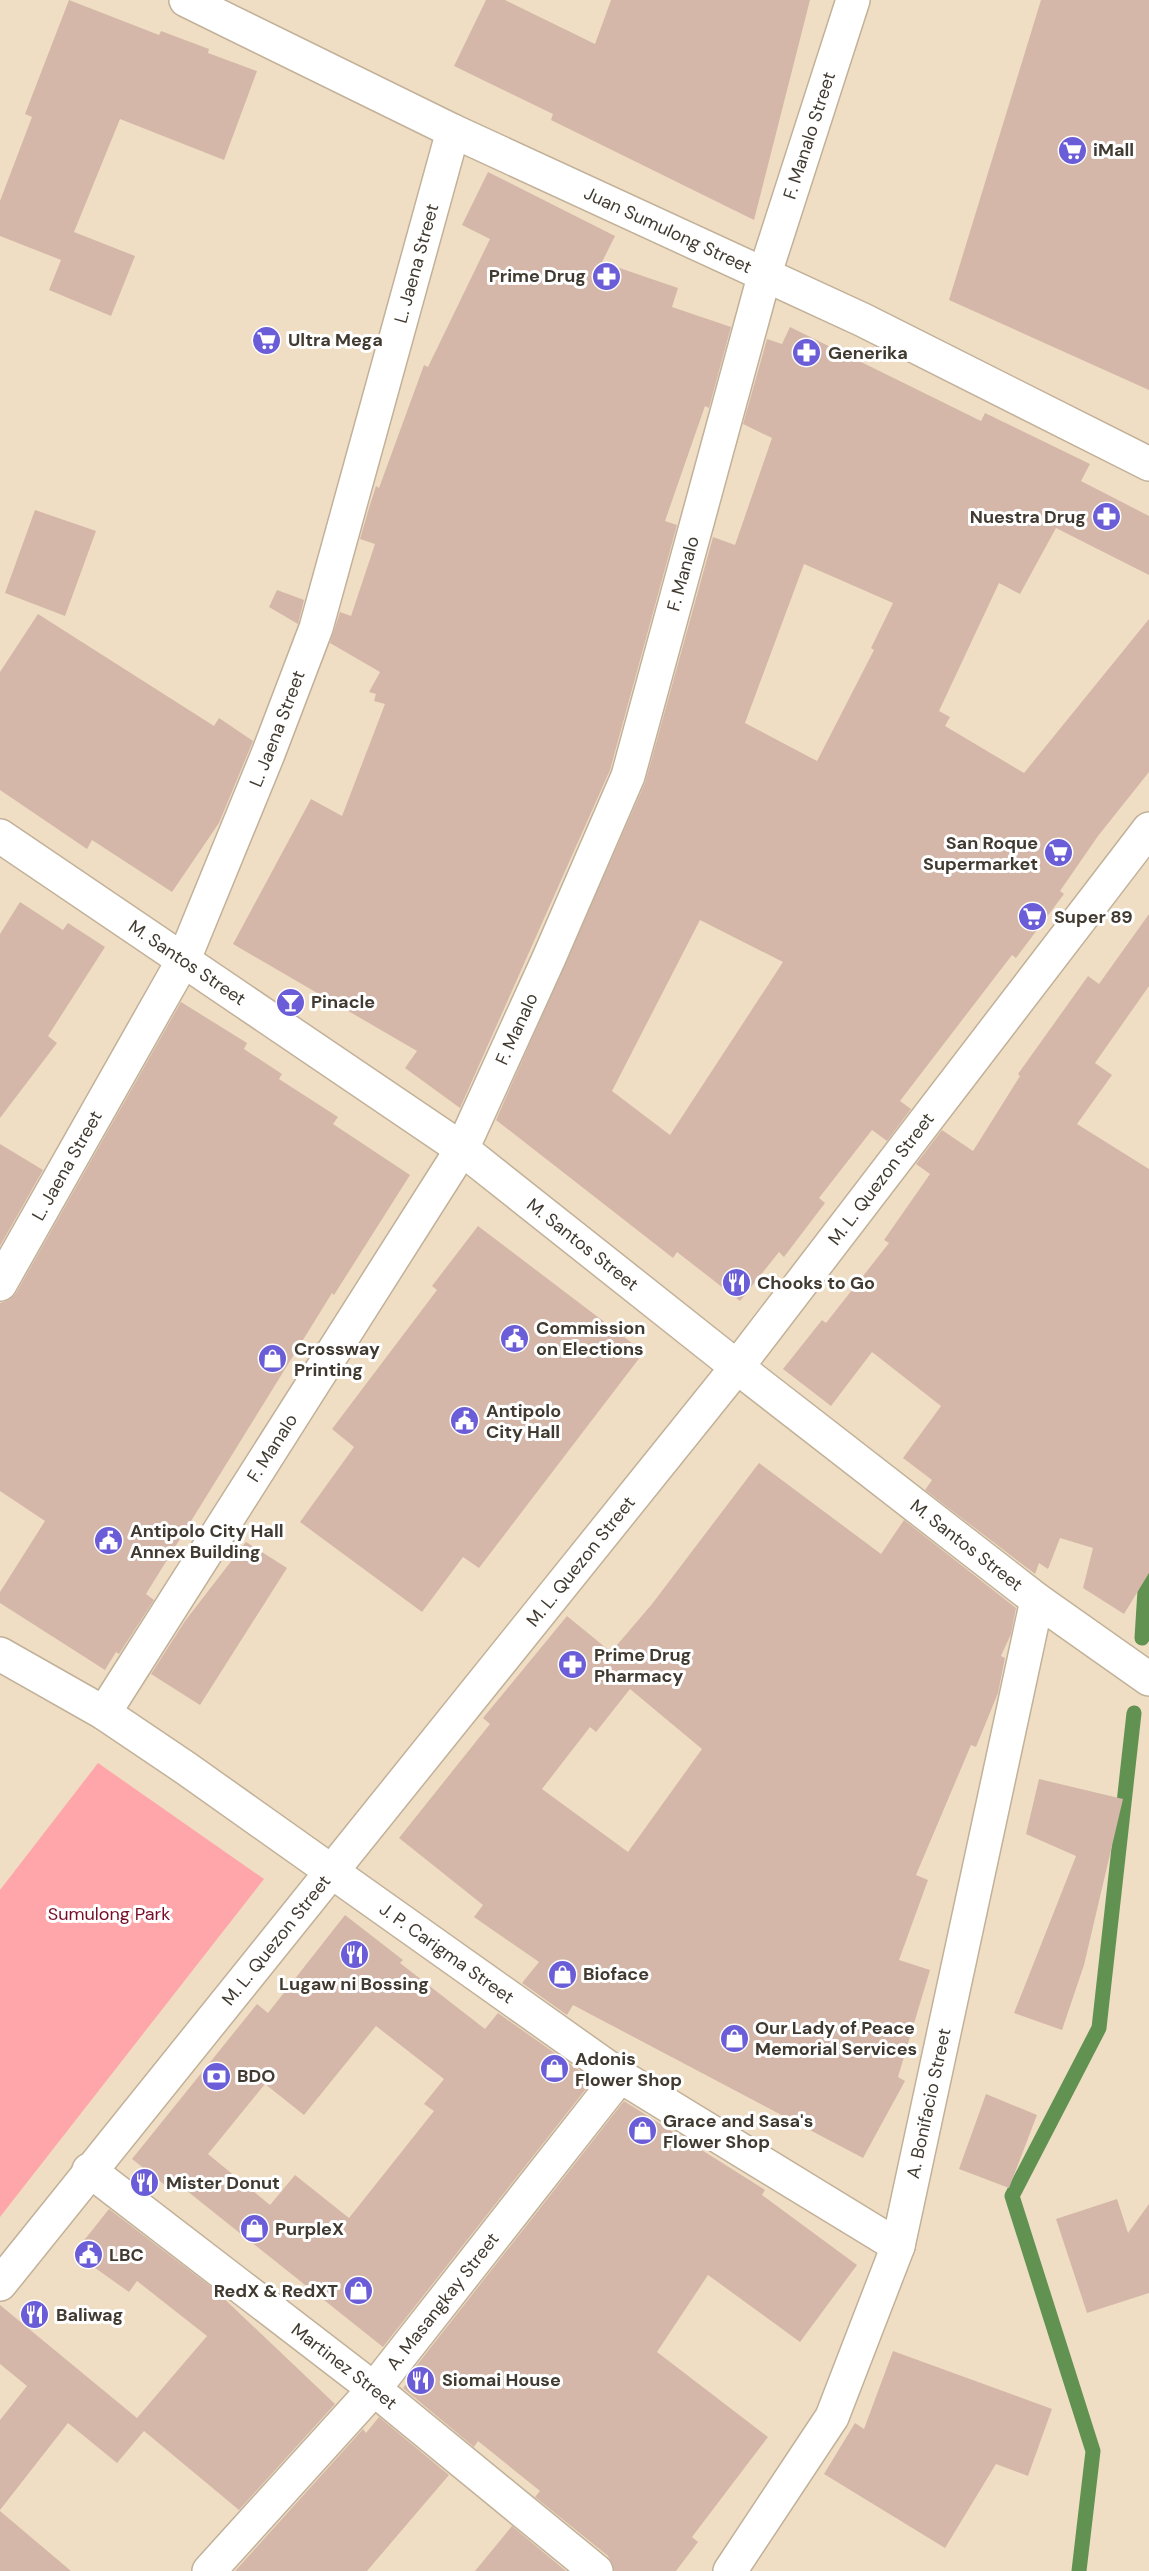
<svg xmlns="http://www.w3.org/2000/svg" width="1149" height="2571" font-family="'DM Sans',sans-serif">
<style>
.green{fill:#ffa6ab}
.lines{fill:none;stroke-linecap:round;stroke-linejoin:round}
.stream{stroke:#619251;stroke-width:15}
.building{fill:#d5b7a9;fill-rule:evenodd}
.minor-casing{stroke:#c2b199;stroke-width:36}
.major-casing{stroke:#c2b199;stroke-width:36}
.minor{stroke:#fff;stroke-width:33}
.major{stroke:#fff;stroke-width:33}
.labels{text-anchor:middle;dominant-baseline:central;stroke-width:6;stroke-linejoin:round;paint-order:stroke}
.street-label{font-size:18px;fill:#413a30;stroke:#fff}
.poi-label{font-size:18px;font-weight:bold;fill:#413a30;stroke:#fff;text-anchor:start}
.park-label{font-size:18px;fill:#770c26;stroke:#fff}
</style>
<rect width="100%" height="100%" fill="#efdec4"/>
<path class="green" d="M98,1763L264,1879L0,2217V1890Z"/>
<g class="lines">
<g class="stream">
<path d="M1142,1638L1149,1527"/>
<path d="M1079,2571L1093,2451L1012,2196L1099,2028L1134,1713"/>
</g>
</g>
<g class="building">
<path d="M69,0L159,35L161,31L209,49L208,53L257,71L224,160L120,119L74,232L135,256L111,316L49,290L61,260L0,236V201L32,117L25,114Z"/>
<path d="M486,0H505L595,44L611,0H810L754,220L551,120L553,114L454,66Z"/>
<path d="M1041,0H1149V390L949,300Z"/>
<path d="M488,172L615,236L602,262L678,288L672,307L731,327L709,408L705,406L665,521L677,525L610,770L460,1108L405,1068L417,1051L233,944L311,799L342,816L385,704L374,701L376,694L369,692L380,672L330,643L340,612L351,616L375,544L360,539L369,508L376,486L379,488L424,365L428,367L490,239L462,225Z"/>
<path d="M790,327L981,421L985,413L1090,464L1081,481L1149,516V575L1056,528L1020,594L999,583L939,711L950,717L945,726L1024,773L1149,619V772L1098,836L1060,891L1064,894L1016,958L1012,955L900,1101L911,1109L887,1141L872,1130L819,1198L825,1203L784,1257L779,1252L740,1301L677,1252L673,1258L496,1120L645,783L713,537L735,545L772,438L743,424L767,339L782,344ZM804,564L893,603L871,648L874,650L817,761L745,723ZM700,920L783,962L670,1135L612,1091Z"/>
<path d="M35,510L96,531L65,616L5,593Z"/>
<path d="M277,590L304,600L298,624L269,607Z"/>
<path d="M38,614L214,726L219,718L253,741L219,823L172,892L92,840L87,849L0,790V672Z"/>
<path d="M20,902L63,930L68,923L105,947L48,1036L57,1043L0,1118V934Z"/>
<path d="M1149,914V986L1095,1063L1112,1075L1077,1124L1149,1169V1573L1124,1614L1083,1588L1093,1548L1060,1538L1048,1569L1039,1563L1035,1574L925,1490L932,1480L903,1458L941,1406L872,1352L831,1406L783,1369L822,1320L826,1323L889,1243L884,1240L930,1174L916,1164L942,1130L973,1151L1020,1076L1018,1074L1088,976L1099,984Z"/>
<path d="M181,1002L247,1043L244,1049L282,1074L279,1079L338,1117L333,1124L410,1175L334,1295L332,1293L146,1594L154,1600L119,1654L116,1652L105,1670L0,1603V1592L45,1521L0,1491V1303L9,1300L16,1293Z"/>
<path d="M0,1144L43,1170L0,1246Z"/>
<path d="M478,1226L644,1352L479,1568L463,1557L422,1612L300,1522L354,1447L332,1429L437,1290L432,1286Z"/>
<path d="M759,1463L881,1554L904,1520L1016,1608L1011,1634L1001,1656L1005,1658L998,1693L976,1747L971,1745L916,1875L928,1880L899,1960L930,1970L898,2077L905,2081L863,2158L573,2005L567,2015L522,1983L539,1962L474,1917L483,1905L399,1838L490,1724L483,1718L567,1616L611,1652L652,1604ZM630,1689L702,1749L628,1852L542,1789L590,1727L596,1732Z"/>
<path d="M246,1542L287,1568L200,1705L151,1674L185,1621Z"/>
<path d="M1039,1779L1123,1799L1084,1965L1062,2030L1014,2013L1076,1856L1026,1834Z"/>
<path d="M345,1915L403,1960L400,1963L485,2029L498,2013L593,2080L383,2347L172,2179L166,2186L132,2159L257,2004L268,2013ZM376,2026L444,2079L424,2104L434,2111L349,2218L295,2175L270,2205L208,2154L265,2084L304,2115Z"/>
<path d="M986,2094L1037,2115L1009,2188L959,2169Z"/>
<path d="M624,2101L765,2190L762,2195L857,2265L800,2342L708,2275L657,2352L768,2437L692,2537L698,2542L676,2571H614L608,2556L535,2497L540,2491L478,2441L474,2447L403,2388L416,2373L413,2370Z"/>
<path d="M1117,2199L1128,2233L1149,2204V2293L1087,2313L1056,2219Z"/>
<path d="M109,2209L214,2289L335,2404L239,2510L144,2431L117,2463L68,2423L0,2510V2420L27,2386L0,2364V2305L137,2418L207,2336L137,2281L129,2292L74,2253Z"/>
<path d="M893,2351L1052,2409L1028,2476L996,2464L945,2548L824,2474L855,2423L864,2429Z"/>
<path d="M379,2417L449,2475L367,2571H235L363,2429L366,2433Z"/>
<path d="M0,2511L71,2571H0Z"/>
<path d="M512,2526L566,2571H475Z"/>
</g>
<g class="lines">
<defs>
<g id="minor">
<path id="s1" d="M0,1284L184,959L268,754L316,628L453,131"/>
<path id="s2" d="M0,1654L104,1713L187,1769L620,2076L898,2246"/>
<path id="s3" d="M104,1713L462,1149L549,958L628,776L765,273L853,0"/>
<path id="s4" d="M89,2170L374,2389L596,2571"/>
<path id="s5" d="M0,2284L737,1367L1037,1600L1149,1679"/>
<path id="s6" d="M209,2571L374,2389L620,2076"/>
<path id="s7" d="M730,2571L832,2417L898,2246L1037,1600"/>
</g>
<g id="major">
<path id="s8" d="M186,0L453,131L863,320L1149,464"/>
<path id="s9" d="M0,836L462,1149L737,1367L1149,829"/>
</g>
</defs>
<use href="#minor" class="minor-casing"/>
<use href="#major" class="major-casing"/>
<use href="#minor" class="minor"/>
<use href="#major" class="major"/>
</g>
<defs>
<symbol id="supermarket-disc" viewBox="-11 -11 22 22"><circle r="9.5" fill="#6a5dd7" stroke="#fff"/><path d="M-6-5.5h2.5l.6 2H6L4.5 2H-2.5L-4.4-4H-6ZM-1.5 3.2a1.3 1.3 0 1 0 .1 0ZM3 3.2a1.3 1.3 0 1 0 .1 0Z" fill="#fff"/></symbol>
<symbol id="pharmacy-disc" viewBox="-11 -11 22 22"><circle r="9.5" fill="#6a5dd7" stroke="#fff"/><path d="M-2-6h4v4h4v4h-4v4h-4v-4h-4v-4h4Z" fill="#fff"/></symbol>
<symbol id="bar-disc" viewBox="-11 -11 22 22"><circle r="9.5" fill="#6a5dd7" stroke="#fff"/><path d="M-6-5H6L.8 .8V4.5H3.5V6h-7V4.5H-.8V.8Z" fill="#fff"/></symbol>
<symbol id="restaurant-disc" viewBox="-11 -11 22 22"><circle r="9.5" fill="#6a5dd7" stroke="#fff"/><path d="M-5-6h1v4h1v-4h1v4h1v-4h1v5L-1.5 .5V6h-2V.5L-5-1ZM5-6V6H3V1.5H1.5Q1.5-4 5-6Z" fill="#fff"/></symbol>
<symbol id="civic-disc" viewBox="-11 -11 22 22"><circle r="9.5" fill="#6a5dd7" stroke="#fff"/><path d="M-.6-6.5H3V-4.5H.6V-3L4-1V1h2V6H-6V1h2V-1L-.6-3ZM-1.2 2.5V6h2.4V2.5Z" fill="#fff"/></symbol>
<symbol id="shop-disc" viewBox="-11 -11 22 22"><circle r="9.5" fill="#6a5dd7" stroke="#fff"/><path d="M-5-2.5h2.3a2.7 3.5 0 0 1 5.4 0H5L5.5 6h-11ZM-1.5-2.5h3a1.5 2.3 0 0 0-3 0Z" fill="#fff"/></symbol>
<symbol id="bank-disc" viewBox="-11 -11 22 22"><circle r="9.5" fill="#6a5dd7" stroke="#fff"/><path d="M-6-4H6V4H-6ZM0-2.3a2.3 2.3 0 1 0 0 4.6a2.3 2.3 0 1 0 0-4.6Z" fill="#fff"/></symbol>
</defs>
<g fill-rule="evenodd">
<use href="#supermarket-disc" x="1056" y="134" width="33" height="33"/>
<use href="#pharmacy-disc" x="590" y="260" width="33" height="33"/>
<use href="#supermarket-disc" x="250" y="324" width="33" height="33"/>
<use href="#pharmacy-disc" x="790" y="336" width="33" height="33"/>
<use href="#pharmacy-disc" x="1090" y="500" width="33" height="33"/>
<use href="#supermarket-disc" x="1042" y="836" width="33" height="33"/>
<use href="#supermarket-disc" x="1016" y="900" width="33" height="33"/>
<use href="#bar-disc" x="274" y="986" width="33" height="33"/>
<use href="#restaurant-disc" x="720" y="1266" width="33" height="33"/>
<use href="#civic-disc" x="498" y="1322" width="33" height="33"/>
<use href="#shop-disc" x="256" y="1342" width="33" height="33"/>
<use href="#civic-disc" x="448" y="1404" width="33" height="33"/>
<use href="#civic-disc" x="92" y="1524" width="33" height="33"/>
<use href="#pharmacy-disc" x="556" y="1648" width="33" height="33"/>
<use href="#restaurant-disc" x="338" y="1938" width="33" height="33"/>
<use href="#shop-disc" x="546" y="1958" width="33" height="33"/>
<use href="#shop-disc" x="718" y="2022" width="33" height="33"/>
<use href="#shop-disc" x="538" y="2052" width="33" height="33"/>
<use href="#bank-disc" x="200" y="2060" width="33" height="33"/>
<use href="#shop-disc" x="626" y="2114" width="33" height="33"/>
<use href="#restaurant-disc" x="128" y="2166" width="33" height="33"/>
<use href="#shop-disc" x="238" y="2212" width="33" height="33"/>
<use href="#civic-disc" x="72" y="2238" width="33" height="33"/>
<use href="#shop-disc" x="342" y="2274" width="33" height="33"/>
<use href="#restaurant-disc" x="18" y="2298" width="33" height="33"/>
<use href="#restaurant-disc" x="404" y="2364" width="33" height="33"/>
</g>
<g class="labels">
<g class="street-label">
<text stroke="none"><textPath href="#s3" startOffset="1742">F. Manalo Street</textPath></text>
<text stroke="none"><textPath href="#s8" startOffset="534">Juan Sumulong Street</textPath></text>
<text stroke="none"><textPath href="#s1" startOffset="1108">L. Jaena Street</textPath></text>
<text stroke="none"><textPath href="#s3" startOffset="1286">F. Manalo</textPath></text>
<text stroke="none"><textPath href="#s1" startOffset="622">L. Jaena Street</textPath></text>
<text stroke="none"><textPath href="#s9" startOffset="226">M. Santos Street</textPath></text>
<text stroke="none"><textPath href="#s3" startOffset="800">F. Manalo</textPath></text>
<text stroke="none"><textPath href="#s1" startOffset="136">L. Jaena Street</textPath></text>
<text stroke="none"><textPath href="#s9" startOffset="1146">M. L. Quezon Street</textPath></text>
<text stroke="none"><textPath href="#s9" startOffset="712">M. Santos Street</textPath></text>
<text stroke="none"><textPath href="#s3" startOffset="314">F. Manalo</textPath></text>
<text stroke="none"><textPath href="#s5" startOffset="1467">M. Santos Street</textPath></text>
<text stroke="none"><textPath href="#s5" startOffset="927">M. L. Quezon Street</textPath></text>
<text stroke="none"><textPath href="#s5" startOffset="441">M. L. Quezon Street</textPath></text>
<text stroke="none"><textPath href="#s2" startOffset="538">J. P. Carigma Street</textPath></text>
<text stroke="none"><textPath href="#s7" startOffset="514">A. Bonifacio Street</textPath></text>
<text stroke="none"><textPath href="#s6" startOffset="357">A. Masangkay Street</textPath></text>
<text stroke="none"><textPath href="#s4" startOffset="322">Martinez Street</textPath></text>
</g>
<g class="poi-label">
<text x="1093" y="150">iMall</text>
<text x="586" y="276" text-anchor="end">Prime Drug</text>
<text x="288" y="340">Ultra Mega</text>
<text x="828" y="353">Generika</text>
<text x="1086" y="517" text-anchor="end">Nuestra Drug</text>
<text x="1038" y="843" text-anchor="end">San Roque<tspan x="1038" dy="21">Supermarket</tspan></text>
<text x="1054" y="917">Super 89</text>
<text x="311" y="1002">Pinacle</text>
<text x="757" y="1283">Chooks to Go</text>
<text x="536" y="1328">Commission<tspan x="536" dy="21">on Elections</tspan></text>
<text x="294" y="1349">Crossway<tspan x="294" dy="21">Printing</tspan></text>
<text x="486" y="1411">Antipolo<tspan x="486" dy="21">City Hall</tspan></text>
<text x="130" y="1531">Antipolo City Hall<tspan x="130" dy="21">Annex Building</tspan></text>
<text x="594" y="1655">Prime Drug<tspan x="594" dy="21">Pharmacy</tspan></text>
<text x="583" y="1974">Bioface</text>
<text x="354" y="1984" text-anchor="middle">Lugaw ni Bossing</text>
<text x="755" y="2028">Our Lady of Peace<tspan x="755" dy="21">Memorial Services</tspan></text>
<text x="575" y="2059">Adonis<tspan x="575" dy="21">Flower Shop</tspan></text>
<text x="237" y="2076">BDO</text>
<text x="663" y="2121">Grace and Sasa's<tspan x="663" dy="21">Flower Shop</tspan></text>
<text x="166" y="2183">Mister Donut</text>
<text x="275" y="2229">PurpleX</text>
<text x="109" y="2255">LBC</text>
<text x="338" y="2291" text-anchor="end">RedX &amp; RedXT</text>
<text x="56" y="2315">Baliwag</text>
<text x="442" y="2380">Siomai House</text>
</g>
<g class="park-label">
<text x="109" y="1914">Sumulong Park</text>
</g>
</g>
</svg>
